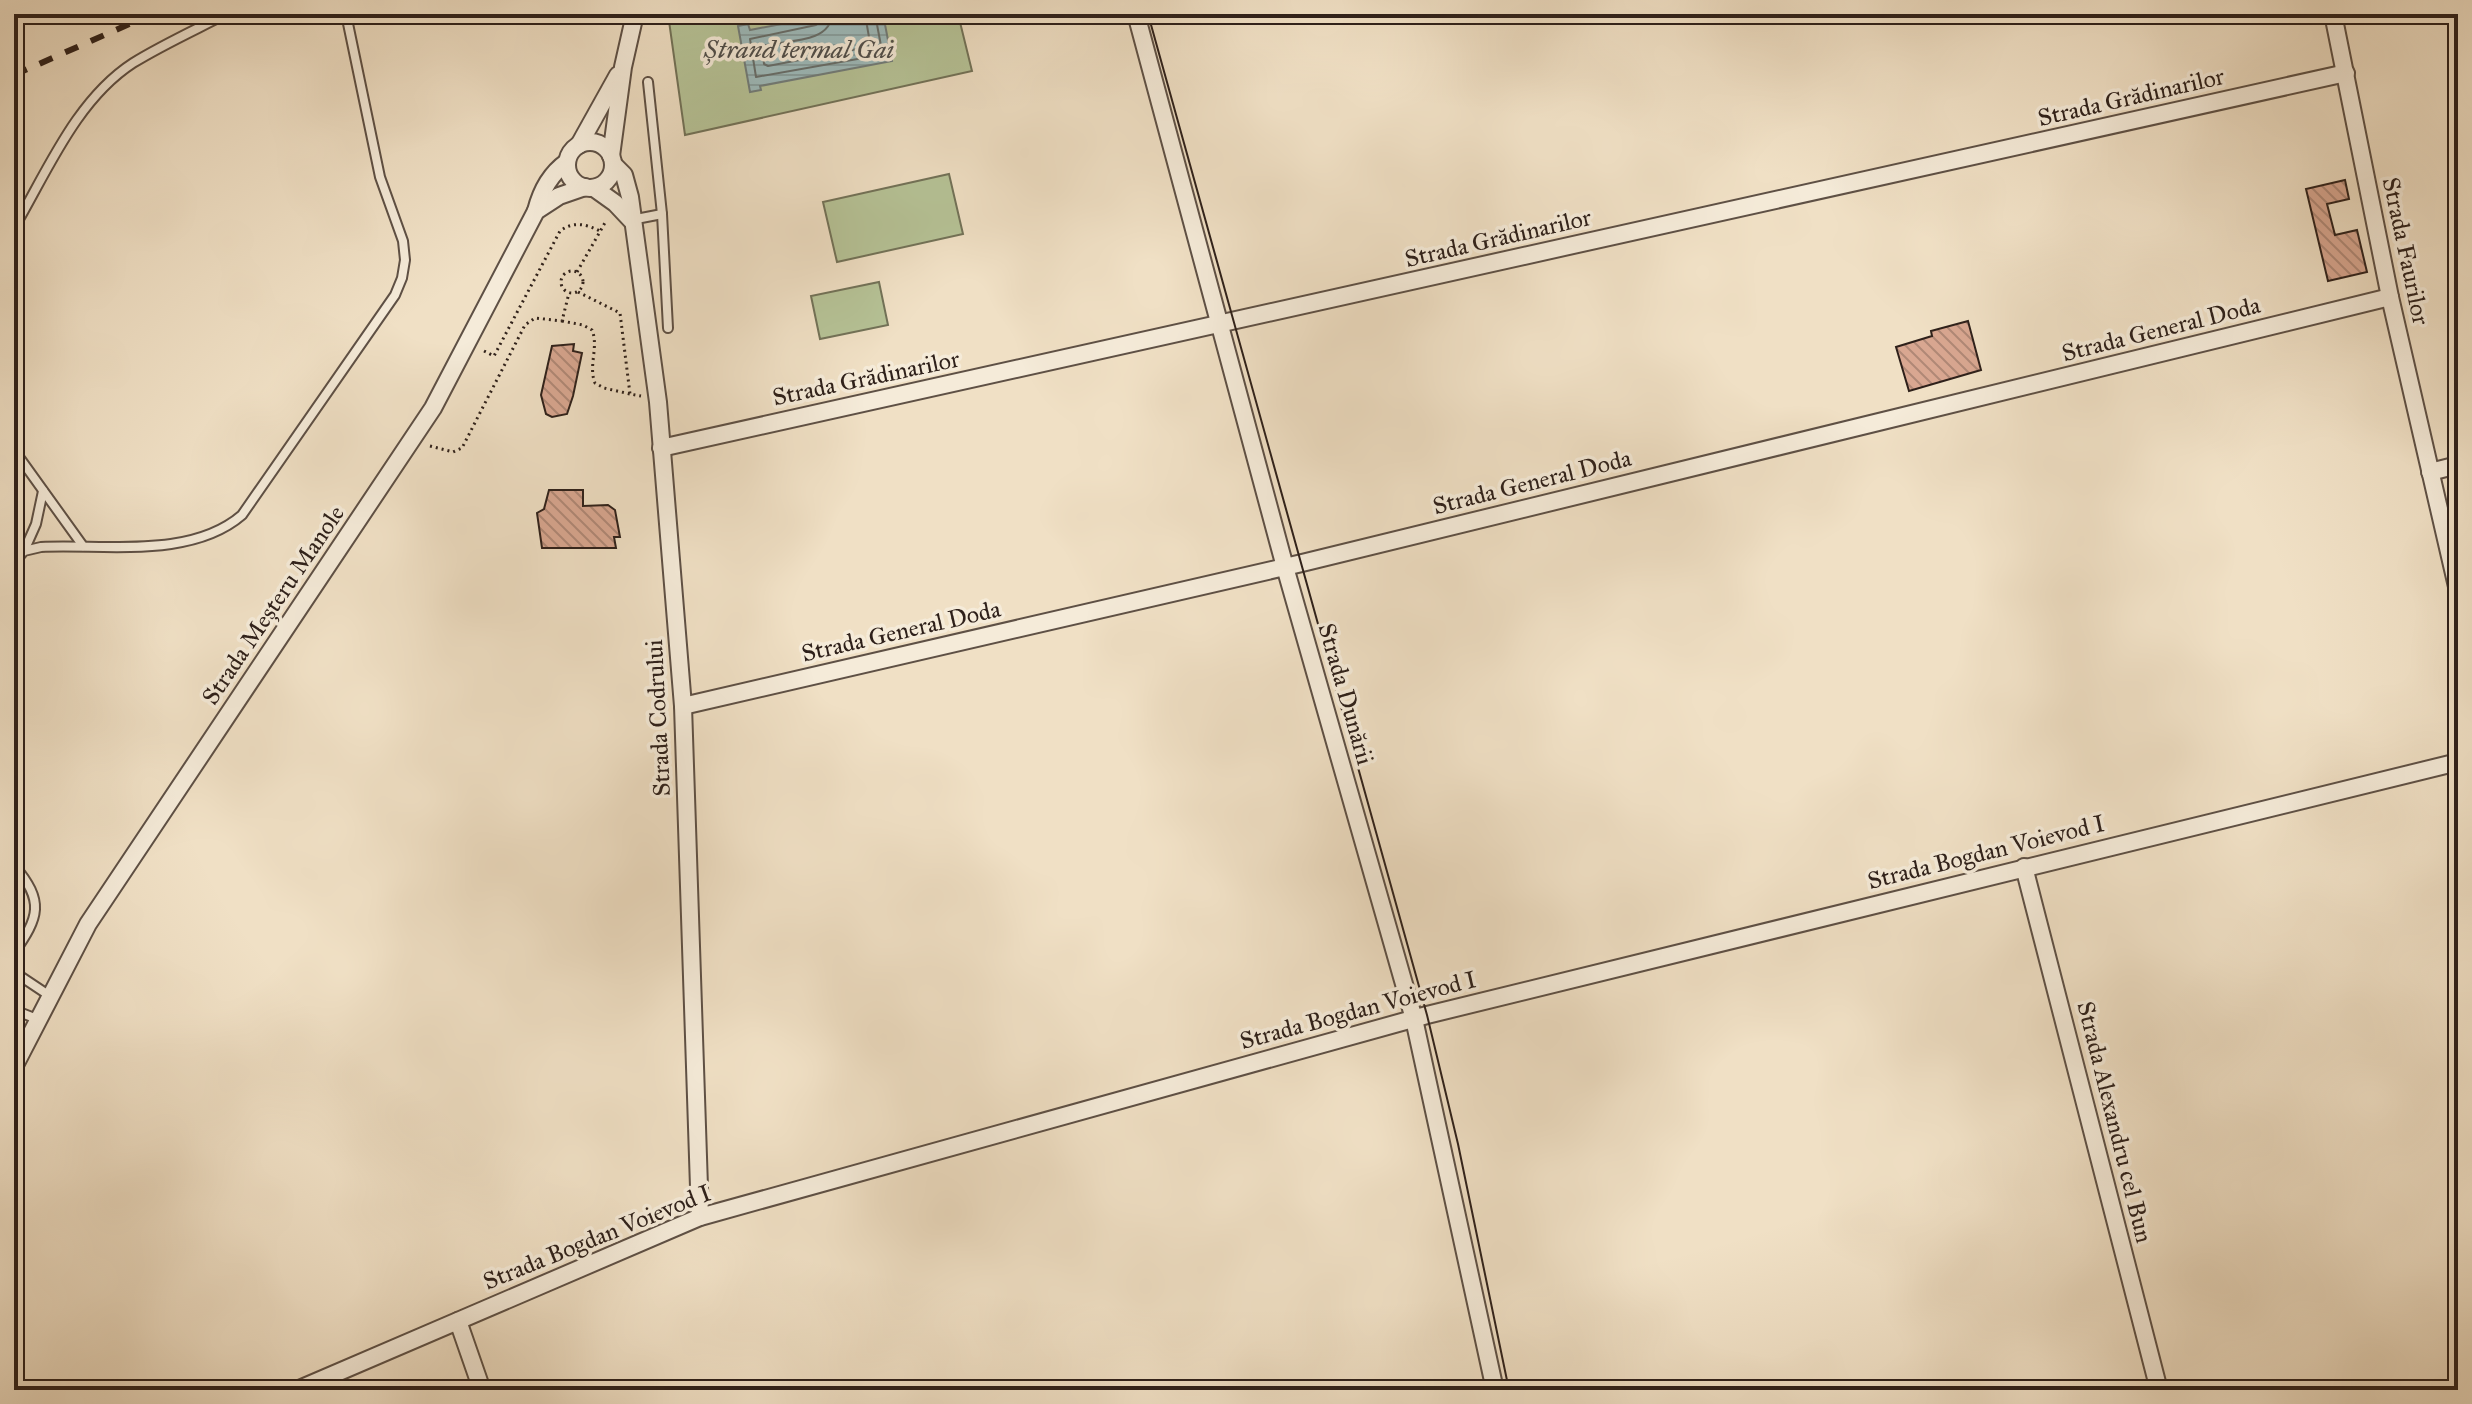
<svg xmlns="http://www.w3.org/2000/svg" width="2472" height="1404" font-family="'IM FELL Great Primer',serif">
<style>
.green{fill:#b6c397;stroke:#727258;stroke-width:2}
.water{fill:url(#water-rules);stroke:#717d7b;stroke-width:2}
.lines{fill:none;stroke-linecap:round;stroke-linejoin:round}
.shore{stroke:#666e6b;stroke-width:2}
.building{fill:url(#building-back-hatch);stroke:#2e201a;stroke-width:2}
.service-casing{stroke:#5e5045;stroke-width:12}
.minor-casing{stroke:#5e5045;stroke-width:20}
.path{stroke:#2e201a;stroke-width:3;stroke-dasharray:2 4;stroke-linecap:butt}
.service{stroke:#f5ebd9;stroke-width:8}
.minor{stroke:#f5ebd9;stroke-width:16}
.tram{stroke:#2e201a;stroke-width:2}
.rail{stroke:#2e201a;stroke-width:6;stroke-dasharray:14 14;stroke-linecap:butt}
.labels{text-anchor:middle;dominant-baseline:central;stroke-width:7;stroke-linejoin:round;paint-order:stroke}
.street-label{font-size:24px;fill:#2e201a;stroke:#f5ebd9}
.water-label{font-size:26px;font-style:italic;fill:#4f4e4b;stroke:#f5ebd9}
</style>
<defs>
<pattern id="water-rules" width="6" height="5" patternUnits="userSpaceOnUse" patternTransform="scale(2)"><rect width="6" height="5" fill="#9dbbbc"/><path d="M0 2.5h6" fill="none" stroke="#88a0a1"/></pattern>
<pattern id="building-back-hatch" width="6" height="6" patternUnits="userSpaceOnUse" patternTransform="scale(2)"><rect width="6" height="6" fill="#d9a791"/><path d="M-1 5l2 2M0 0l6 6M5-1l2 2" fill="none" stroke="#b08876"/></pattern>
</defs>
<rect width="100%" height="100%" fill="#f0e0c5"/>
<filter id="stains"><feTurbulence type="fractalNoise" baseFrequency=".0025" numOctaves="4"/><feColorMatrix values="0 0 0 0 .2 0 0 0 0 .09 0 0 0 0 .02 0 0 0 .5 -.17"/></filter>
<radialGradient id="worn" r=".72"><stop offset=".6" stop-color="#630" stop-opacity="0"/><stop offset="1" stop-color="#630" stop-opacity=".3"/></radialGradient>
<g class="green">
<path d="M668,14H958L972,71L685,135Z"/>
<path d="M949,174L963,234L837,262L823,202Z"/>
<path d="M879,282L888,325L820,339L811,296Z"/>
</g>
<path class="water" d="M834,14H883L892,61L760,86L761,90L750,92L738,26L748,24L750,30Z"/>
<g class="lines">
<g class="shore">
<path d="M822,14L821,21L816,25L750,39L756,77L880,55L882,51L875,14"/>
<path d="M832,14C831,44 784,40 762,46L764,64L768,66L868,47L870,43L865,14"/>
</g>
</g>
<g class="building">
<path d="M2345,180L2349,199L2327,204L2335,235L2357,230L2367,272L2328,281L2306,189Z"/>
<path d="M1968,321L1981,370L1909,391L1896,347L1932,336L1931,331Z"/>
<path d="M574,344L573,351L582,353L573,396L567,414L552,417L546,414L541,395L552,346Z"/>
<path d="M549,490H583V506L608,505L615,510L620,537H614L616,548H542L537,513L544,509Z"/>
</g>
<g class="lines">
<defs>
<g id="service">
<path d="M648,82L662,214L668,328"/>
<path d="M631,220L662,214"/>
<path d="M14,228C47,172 76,100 133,63C162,45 195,30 226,14"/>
<path d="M14,450L83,546"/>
<path d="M24,551L36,524L43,491"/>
<path d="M14,563L24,551L41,547C105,544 191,559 242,515L395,295L402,278L405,260L403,241L380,177L346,14"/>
<path d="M14,865C45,902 39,917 14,953"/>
<path d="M14,972L50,996"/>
<path d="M14,1010L37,1019"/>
</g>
<g id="minor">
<path d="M1136,14L1285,567L1414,1019L1495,1390"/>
<path d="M2333,14L2390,297L2458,591"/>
<circle cx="590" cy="165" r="23"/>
<path d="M579,145L618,75"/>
<path d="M611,156L623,67L635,14"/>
<path d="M613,164L624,175L630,197L658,402L683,706L700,1217"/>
<path d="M594,188L615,203L631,220"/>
<path d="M536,211C541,191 550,174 567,162"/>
<path d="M661,448L2346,73"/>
<path d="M2430,472L2458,465"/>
<path d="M683,706L1302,563L2390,297"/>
<path d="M2024,867L2159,1390"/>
<path d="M14,1067L88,924L433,408L536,211L559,196L585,187"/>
<path d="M458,1321L482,1390"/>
<path d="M297,1390L700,1217L1427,1015L2458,762"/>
</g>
</defs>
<use href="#service" class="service-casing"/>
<use href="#minor" class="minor-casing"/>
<g class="path">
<circle cx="572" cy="282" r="11"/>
<path d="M577,272L606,221"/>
<path d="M578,292L620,313L630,394L641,396"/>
<path d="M562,321L583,325L592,330C599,347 588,366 595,383L604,388L630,394"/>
<path d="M484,351L494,356L560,231C573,221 586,224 600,231"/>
<path d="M430,446L453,452L462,448L525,325L535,318L562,321L569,293"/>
</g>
<use href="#service" class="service"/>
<use href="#minor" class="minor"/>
<path class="tram" d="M1148,14L1427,1015L1458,1144L1509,1390"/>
<path class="rail" d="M14,75L152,14"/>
</g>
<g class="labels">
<g class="street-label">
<text transform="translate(2131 97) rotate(-13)">Strada Grădinarilor</text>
<text transform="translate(1498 238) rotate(-13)">Strada Grădinarilor</text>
<text transform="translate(2406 251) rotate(78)">Strada Faurilor</text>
<text transform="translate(2161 329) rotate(-14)">Strada General Doda</text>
<text transform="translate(866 378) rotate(-12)">Strada Grădinarilor</text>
<text transform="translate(1532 482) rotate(-14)">Strada General Doda</text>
<text transform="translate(273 605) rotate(-56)">Strada Meșteru Manole</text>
<text transform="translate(901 631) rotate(-13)">Strada General Doda</text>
<text transform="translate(1346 694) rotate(74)">Strada Dunării</text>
<text transform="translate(658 718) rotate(-93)">Strada Codrului</text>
<text transform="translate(1986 852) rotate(-14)">Strada Bogdan Voievod I</text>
<text transform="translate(1358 1010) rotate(-15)">Strada Bogdan Voievod I</text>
<text transform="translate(2115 1122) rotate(76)">Strada Alexandru cel Bun</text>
<text transform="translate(597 1237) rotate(-22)">Strada Bogdan Voievod I</text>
</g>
<g class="water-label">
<text x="799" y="49">Ștrand termal Gai</text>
</g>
</g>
<rect width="2472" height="1404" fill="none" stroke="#f0e0c5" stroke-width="48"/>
<rect x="16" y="16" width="2440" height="1372" fill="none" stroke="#2e201a" stroke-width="4"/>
<rect x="24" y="24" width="2424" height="1356" fill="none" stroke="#2e201a" stroke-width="2"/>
<rect width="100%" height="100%" filter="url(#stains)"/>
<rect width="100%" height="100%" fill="url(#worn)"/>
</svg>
